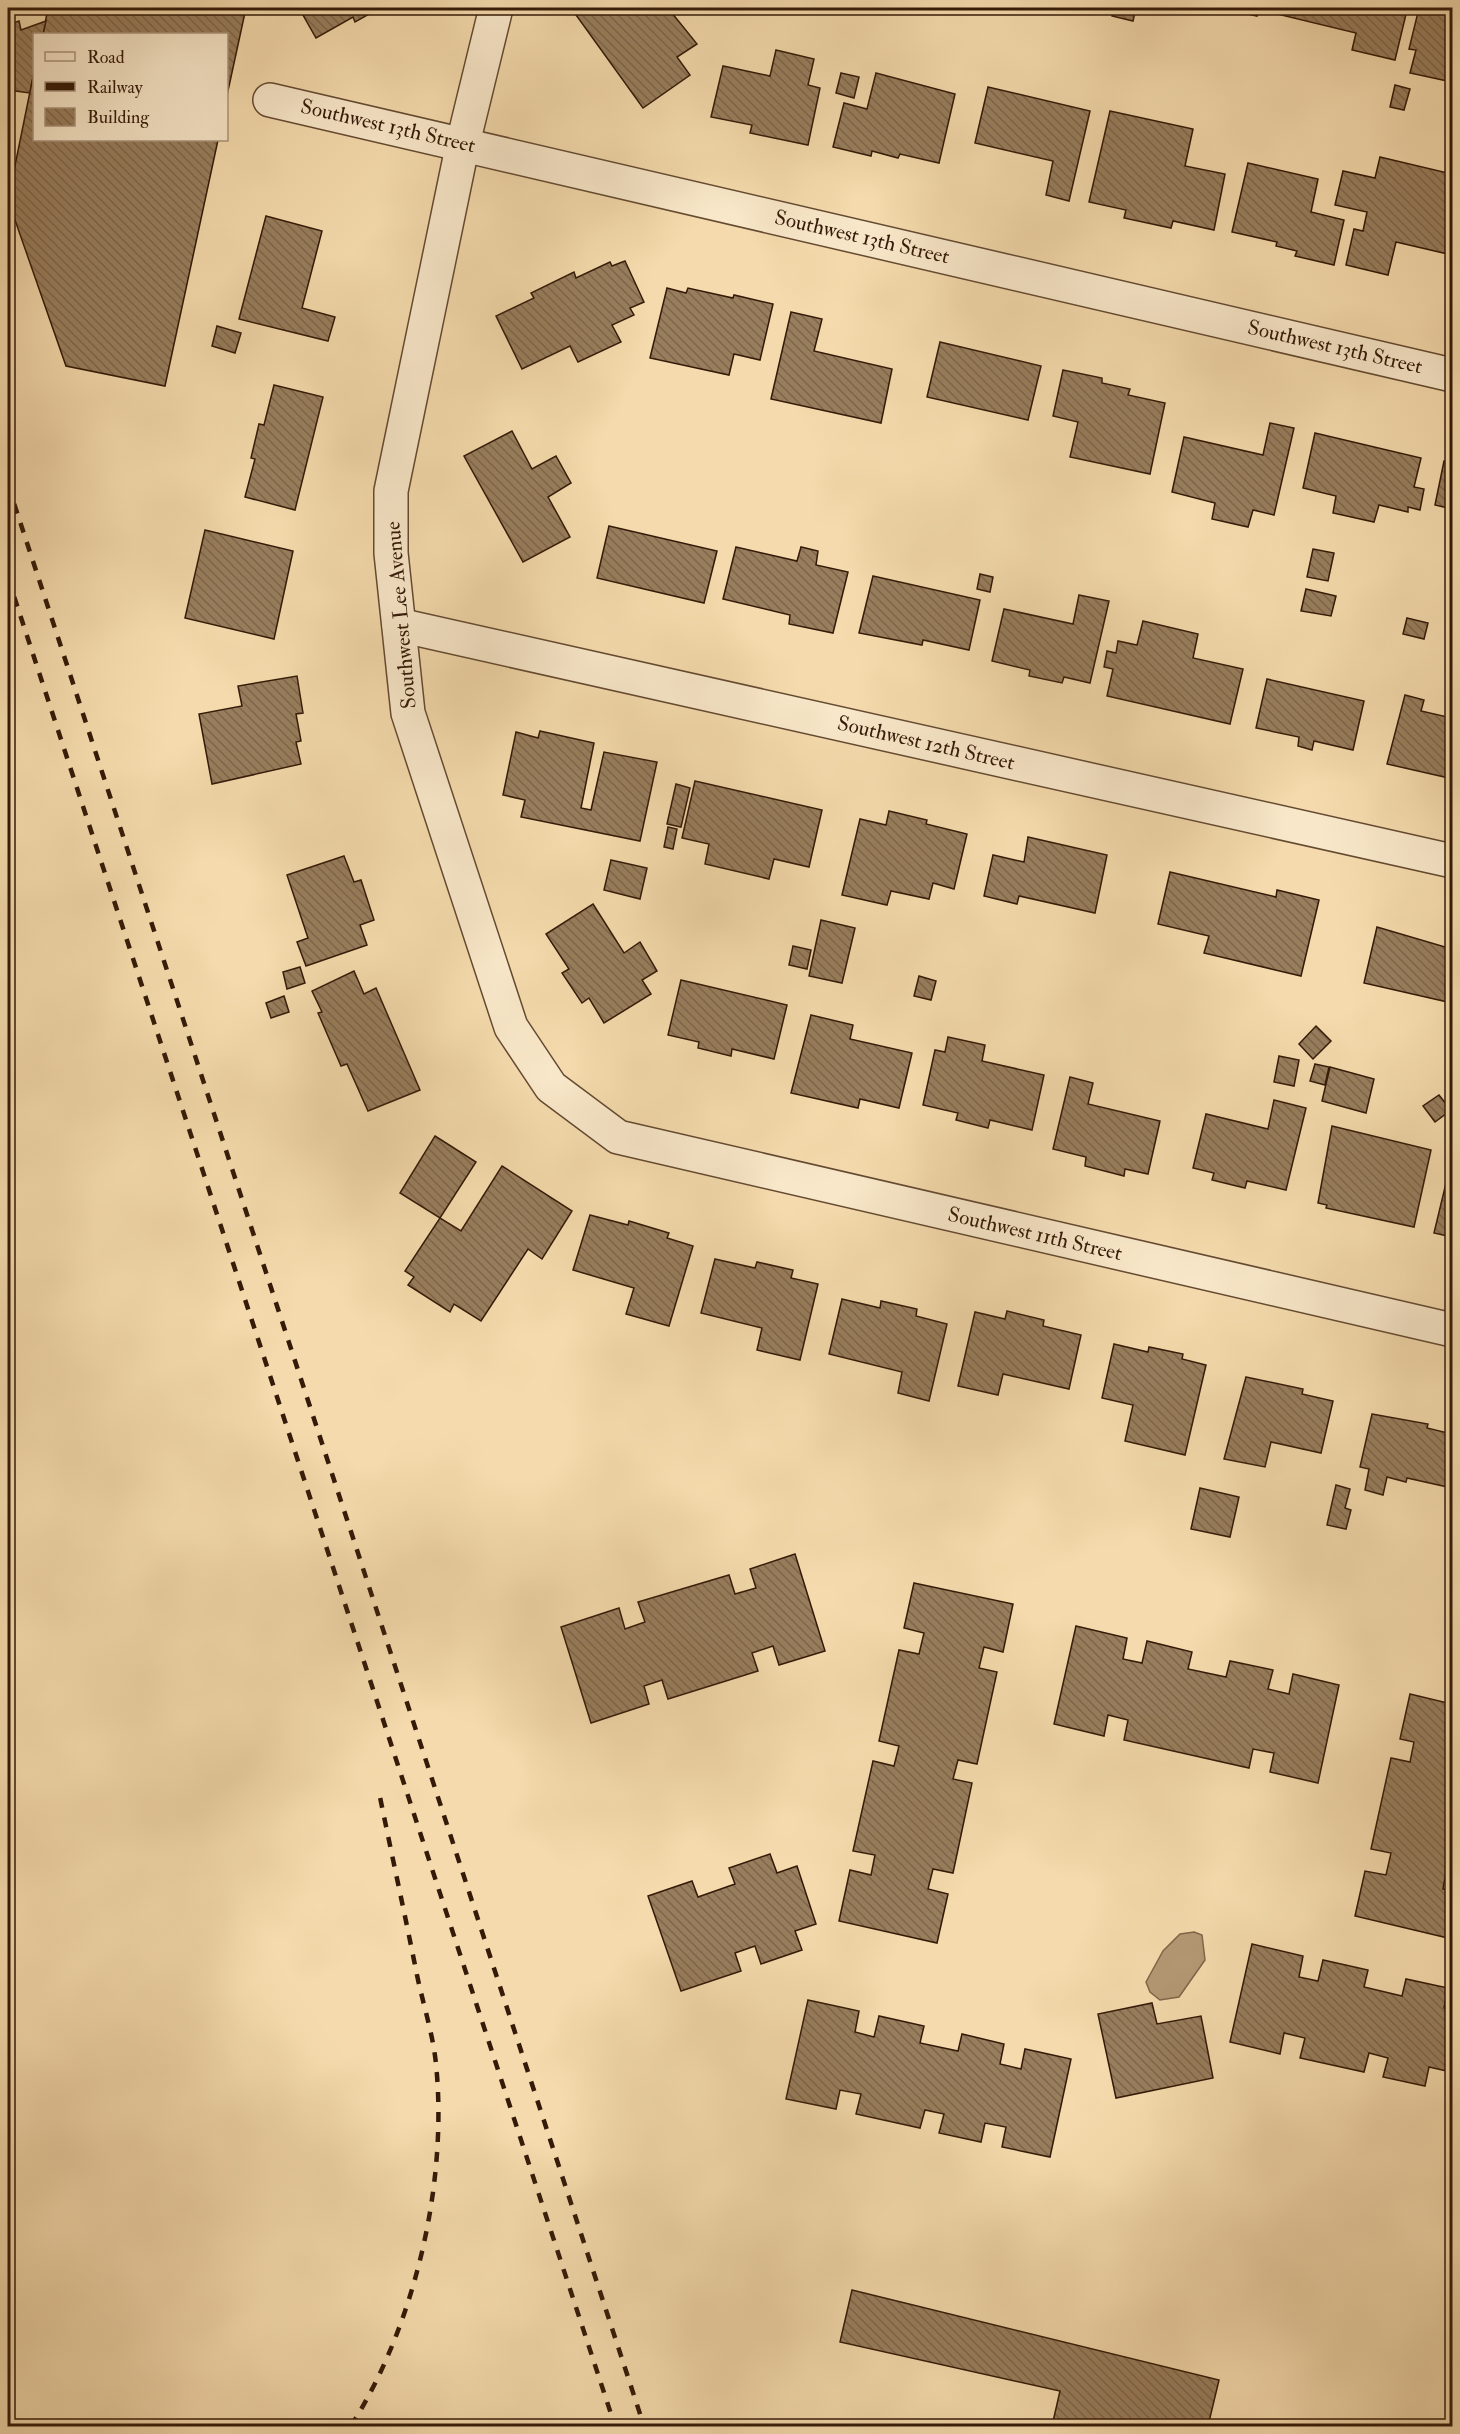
<svg xmlns="http://www.w3.org/2000/svg" width="1460" height="2434" font-family="'IM FELL Double Pica',serif">
<style>
.water{fill:#b39974;stroke:#806649;stroke-width:1.5}
.building{fill:url(#building-back-hatch);stroke:#341a08;stroke-width:1.5}
.lines{fill:none;stroke-linecap:round;stroke-linejoin:round}
.street-casing{stroke:#644a31;stroke-width:36}
.street{stroke:#f8e7c9;stroke-width:33}
.rail{stroke:#341a08;stroke-width:4.5;stroke-dasharray:10 10;stroke-linecap:butt}
.labels{text-anchor:middle;dominant-baseline:central;stroke-width:6;stroke-linejoin:round;paint-order:stroke}
.street-label{font-size:21px;fill:#341a08;stroke:#f8e7c9}
</style>
<defs>
<pattern id="building-back-hatch" width="6" height="6" patternUnits="userSpaceOnUse" patternTransform="scale(1.5)"><rect width="6" height="6" fill="#987e5d"/><path d="M-1 5l2 2M0 0l6 6M5-1l2 2" fill="none" stroke="#7d664b"/></pattern>
</defs>
<rect width="100%" height="100%" fill="#f4daac"/>
<filter id="stains"><feTurbulence type="fractalNoise" baseFrequency=".00333" numOctaves="4"/><feColorMatrix values="0 0 0 0 .2 0 0 0 0 .09 0 0 0 0 .02 0 0 0 .5 -.17"/></filter>
<radialGradient id="worn" r=".72"><stop offset=".6" stop-color="#630" stop-opacity="0"/><stop offset="1" stop-color="#630" stop-opacity=".3"/></radialGradient>
<path class="water" d="M1194,1932L1202,1935L1205,1960L1179,1997L1160,2000L1150,1992L1146,1982L1163,1951L1180,1934Z"/>
<g class="building">
<path d="M48,8H246L226,100V34H43Z"/>
<path d="M299,8H380L355,22L353,17L316,38Z"/>
<path d="M571,8H641L646,14L654,8H668L697,44L677,57L690,75L643,108Z"/>
<path d="M1114,8H1136L1133,21L1112,16Z"/>
<path d="M1221,8H1259L1257,16Z"/>
<path d="M1274,8H1398L1407,10L1395,60L1352,50L1356,33L1273,13Z"/>
<path d="M1419,8H1452V82L1410,73L1416,50L1409,49Z"/>
<path d="M19,21L21,30L46,21L43,34H34V72L30,93L8,90V25Z"/>
<path d="M776,50L814,59L808,85L820,88L808,145L750,133L752,125L711,117L723,66L770,76Z"/>
<path d="M34,72V140H218L165,386L66,366L8,200Z"/>
<path d="M841,73L859,77L854,98L836,93Z"/>
<path d="M876,73L955,94L939,163L900,154L898,158L872,151L871,156L833,147L844,103L867,109Z"/>
<path d="M1395,85L1410,89L1404,110L1390,107Z"/>
<path d="M988,87L1090,111L1069,201L1046,195L1053,161L975,143Z"/>
<path d="M1110,111L1193,129L1185,166L1225,174L1214,230L1173,221L1171,228L1124,218L1126,210L1089,202Z"/>
<path d="M1380,157L1452,174V255L1396,242L1388,275L1346,265L1354,229L1363,231L1367,212L1335,205L1343,171L1375,178Z"/>
<path d="M1248,163L1318,179L1311,212L1344,220L1334,265L1295,256L1297,251L1276,246L1277,242L1232,232Z"/>
<path d="M266,216L322,231L302,308L335,317L328,341L239,319Z"/>
<path d="M625,261L644,302L630,308L634,315L612,325L621,342L578,362L570,346L522,369L496,316L534,298L531,293L574,272L576,278L610,262L612,266Z"/>
<path d="M667,288L686,293L688,288L733,298L734,295L773,304L760,360L734,354L729,375L650,358Z"/>
<path d="M791,312L822,319L814,351L892,369L881,423L771,399Z"/>
<path d="M217,326L241,333L235,353L212,346Z"/>
<path d="M940,342L1041,366L1028,420L927,397Z"/>
<path d="M1063,370L1102,378V383L1130,389L1128,395L1165,403L1150,474L1070,457L1078,422L1053,416Z"/>
<path d="M274,385L323,397L295,510L245,497L255,459L251,458L259,424L264,425Z"/>
<path d="M1270,423L1294,428L1274,515L1253,510L1248,527L1212,519L1215,503L1172,492L1184,437L1263,455Z"/>
<path d="M512,431L532,469L556,456L571,483L548,497L570,537L523,562L464,456Z"/>
<path d="M1315,433L1421,458L1414,487L1424,489L1420,510L1408,507V512L1379,505L1374,522L1333,513L1336,496L1303,488Z"/>
<path d="M1444,461L1452,462V509L1435,505Z"/>
<path d="M609,526L717,551L704,603L597,578Z"/>
<path d="M205,530L293,551L274,639L185,618Z"/>
<path d="M736,547L797,561L801,547L818,551L816,565L848,572L833,633L789,624L790,615L723,599Z"/>
<path d="M1313,549L1334,553L1328,581L1307,577Z"/>
<path d="M980,574L993,577L990,592L977,589Z"/>
<path d="M873,576L980,600L969,650L923,640L922,645L859,633Z"/>
<path d="M1306,589L1336,596L1331,616L1301,611Z"/>
<path d="M1079,595L1109,601L1090,683L1064,677L1062,683L1029,676L1030,670L992,661L1004,609L1073,624Z"/>
<path d="M1407,618L1428,623L1424,639L1403,634Z"/>
<path d="M1143,621L1198,634L1193,658L1243,669L1230,724L1107,696L1113,669L1104,667L1107,651L1116,653L1118,641L1137,645Z"/>
<path d="M297,676L303,713L296,714L301,741L296,742L301,764L212,784L199,714L242,706L238,686Z"/>
<path d="M1267,679L1364,701L1353,750L1314,741L1312,750L1298,746L1299,737L1256,728Z"/>
<path d="M1405,695L1424,700L1421,711L1452,718V769L1449,778L1387,764Z"/>
<path d="M540,731L594,743L581,808L591,810L604,752L657,762L640,841L521,817L525,800L503,795L516,732L538,738Z"/>
<path d="M695,781L822,810L809,867L774,859L769,879L705,864L709,844L682,838Z"/>
<path d="M676,784L690,788L681,827L667,824Z"/>
<path d="M889,811L927,820L926,824L967,834L954,889L933,883L929,899L891,891L887,905L842,895L860,819L886,825Z"/>
<path d="M668,827L677,829L673,849L664,847Z"/>
<path d="M1028,837L1107,855L1095,913L1019,896L1017,904L984,896L993,855L1024,862Z"/>
<path d="M344,856L354,882L361,880L374,920L360,925L367,945L306,966L297,942L308,938L287,875Z"/>
<path d="M611,860L647,868L640,899L604,890Z"/>
<path d="M1170,872L1276,897L1277,890L1319,900L1301,976L1204,953L1209,936L1158,924Z"/>
<path d="M593,904L624,953L640,942L657,971L642,980L651,994L604,1023L589,998L582,1003L562,973L569,969L546,934Z"/>
<path d="M821,920L855,928L842,983L809,976Z"/>
<path d="M1377,927L1452,949V1003L1364,983Z"/>
<path d="M793,946L811,950L807,969L789,965Z"/>
<path d="M300,967L305,983L287,989L283,972Z"/>
<path d="M354,971L364,994L376,988L420,1090L368,1111L347,1064L341,1066L318,1013L322,1012L312,991Z"/>
<path d="M919,976L936,981L931,1000L914,996Z"/>
<path d="M681,980L787,1005L774,1059L732,1049L731,1056L698,1048L699,1042L668,1035Z"/>
<path d="M284,996L289,1012L271,1018L266,1003Z"/>
<path d="M811,1015L853,1025L850,1039L912,1053L899,1108L860,1099L858,1108L791,1093Z"/>
<path d="M1316,1026L1331,1041L1313,1059L1299,1044Z"/>
<path d="M948,1037L985,1045L982,1061L1044,1075L1032,1130L990,1120L988,1128L956,1120L958,1113L923,1105L935,1050L945,1052Z"/>
<path d="M1279,1056L1299,1060L1294,1086L1274,1082Z"/>
<path d="M1315,1064L1329,1067L1325,1085L1310,1081Z"/>
<path d="M1330,1067L1374,1079L1366,1113L1322,1101Z"/>
<path d="M1070,1077L1093,1083L1088,1104L1160,1121L1148,1174L1125,1169L1124,1176L1085,1166L1086,1157L1053,1149Z"/>
<path d="M1439,1095L1451,1110L1435,1122L1423,1106Z"/>
<path d="M1274,1100L1306,1108L1286,1190L1247,1181L1245,1188L1212,1180L1214,1173L1193,1168L1206,1114L1268,1129Z"/>
<path d="M1332,1126L1431,1150L1414,1227L1326,1208L1327,1205L1318,1203Z"/>
<path d="M435,1136L476,1162L440,1218L400,1193Z"/>
<path d="M502,1166L572,1211L542,1259L528,1249L481,1321L454,1304L450,1312L408,1285L414,1277L405,1271L440,1218L461,1231Z"/>
<path d="M1447,1179L1452,1180V1237L1434,1233Z"/>
<path d="M590,1215L628,1225L629,1221L669,1233L667,1238L693,1246L669,1326L626,1314L634,1288L573,1270Z"/>
<path d="M715,1259L755,1268L757,1262L793,1270L791,1278L818,1284L800,1360L757,1350L762,1328L701,1313Z"/>
<path d="M842,1299L880,1308L881,1301L917,1309L916,1316L947,1324L929,1401L898,1393L902,1372L829,1354Z"/>
<path d="M1007,1311L1044,1320L1043,1326L1081,1335L1069,1389L1003,1374L998,1395L958,1386L975,1312L1005,1319Z"/>
<path d="M1114,1344L1148,1352L1149,1347L1183,1354L1182,1359L1206,1365L1185,1455L1125,1441L1133,1405L1102,1398Z"/>
<path d="M1246,1377L1303,1389L1302,1394L1333,1401L1321,1453L1271,1442L1265,1467L1224,1459Z"/>
<path d="M1372,1414L1428,1424L1427,1428L1452,1434V1488L1407,1478L1406,1482L1387,1477L1383,1495L1365,1490L1369,1469L1360,1467Z"/>
<path d="M1336,1485L1350,1489L1345,1508L1351,1510L1346,1529L1327,1525Z"/>
<path d="M1200,1488L1239,1497L1230,1537L1191,1529Z"/>
<path d="M795,1554L825,1651L779,1665L773,1646L752,1653L758,1671L668,1699L662,1680L644,1686L649,1704L591,1723L561,1627L619,1608L625,1629L645,1622L638,1602L729,1575L735,1594L756,1588L750,1569Z"/>
<path d="M914,1583L1013,1604L1003,1652L984,1647L979,1668L997,1672L977,1764L958,1760L953,1779L972,1783L953,1873L933,1869L928,1889L948,1894L937,1943L839,1921L850,1870L871,1875L875,1855L853,1851L873,1761L894,1766L899,1746L879,1741L899,1650L919,1654L924,1633L904,1628Z"/>
<path d="M1076,1626L1127,1638L1123,1659L1142,1663L1147,1641L1192,1652L1188,1669L1226,1677L1230,1661L1273,1670L1268,1689L1289,1694L1293,1674L1339,1685L1318,1783L1270,1772L1274,1753L1253,1749L1249,1768L1124,1740L1128,1720L1108,1715L1104,1736L1054,1724Z"/>
<path d="M1410,1694L1452,1704V1867L1447,1866L1443,1889L1452,1890V1939L1355,1916L1365,1871L1386,1875L1391,1853L1371,1849L1391,1758L1410,1762L1414,1742L1400,1739Z"/>
<path d="M770,1854L777,1873L797,1866L816,1924L795,1931L802,1950L761,1964L755,1946L735,1953L741,1971L681,1991L648,1896L692,1881L698,1897L735,1884L729,1868Z"/>
<path d="M1252,1944L1303,1956L1299,1977L1318,1981L1323,1960L1368,1970L1364,1987L1402,1996L1406,1979L1448,1988L1444,2008L1452,2010V2093L1446,2091L1451,2072L1429,2067L1425,2086L1383,2077L1388,2058L1369,2053L1364,2072L1300,2058L1305,2038L1284,2033L1280,2054L1230,2042Z"/>
<path d="M808,2000L859,2011L855,2032L874,2037L879,2016L924,2026L920,2043L958,2051L962,2034L1004,2044L1000,2064L1021,2069L1025,2049L1071,2059L1050,2157L1002,2147L1006,2127L985,2123L981,2142L939,2133L944,2114L925,2110L920,2128L856,2114L861,2094L840,2090L836,2109L786,2099Z"/>
<path d="M1152,2003L1157,2024L1201,2016L1213,2078L1116,2098L1098,2014Z"/>
<path d="M852,2290L1219,2380L1208,2426H1052L1060,2391L840,2342Z"/>
</g>
<g class="lines">
<defs>
<g id="street">
<path d="M496,8L463,143L391,491V553L408,713L511,1027L551,1087L618,1137L1452,1330"/>
<path d="M270,100L1452,375"/>
<path d="M399,625L1452,861"/>
</g>
</defs>
<use href="#street" class="street-casing"/>
<use href="#street" class="street"/>
<g class="rail">
<path d="M8,485L644,2426"/>
<path d="M8,578L615,2426"/>
<path d="M351,2426C415,2325 448,2183 436,2064C433,2034 423,2004 417,1975C405,1915 392,1856 380,1797"/>
</g>
</g>
<g class="labels">
<g class="street-label">
<text transform="translate(388 126) rotate(13)">Southwest 13th Street</text>
<text transform="translate(862 237) rotate(13)">Southwest 13th Street</text>
<text transform="translate(1335 347) rotate(13)">Southwest 13th Street</text>
<text transform="translate(401 615) rotate(-95)">Southwest Lee Avenue</text>
<text transform="translate(926 743) rotate(13)">Southwest 12th Street</text>
<text transform="translate(1035 1234) rotate(13)">Southwest 11th Street</text>
</g>
</g>
<rect width="1460" height="2434" fill="none" stroke="#f4daac" stroke-width="30"/>
<rect x="9" y="9" width="1442" height="2416" fill="none" stroke="#341a08" stroke-width="3"/>
<rect x="15" y="15" width="1430" height="2404" fill="none" stroke="#341a08" stroke-width="1.5"/>
<rect x="33" y="33" width="195" height="108" fill="#f8e7c9" stroke="#aa957c" stroke-width="1.5"/>
<rect x="45" y="52" width="30" height="9" fill="#f8e7c9" stroke="#aa957c" stroke-width="1.5"/>
<text x="87" y="63" font-size="18" fill="#341a08">Road</text>
<rect x="45" y="82" width="30" height="9" fill="#341a08" stroke="#aa957c" stroke-width="1.5"/>
<text x="87" y="93" font-size="18" fill="#341a08">Railway</text>
<rect x="45" y="108" width="30" height="18" fill="url(#building-back-hatch)" stroke="#aa957c" stroke-width="1.5"/>
<text x="87" y="123" font-size="18" fill="#341a08">Building</text>
<rect width="100%" height="100%" filter="url(#stains)"/>
<rect width="100%" height="100%" fill="url(#worn)"/>
</svg>
